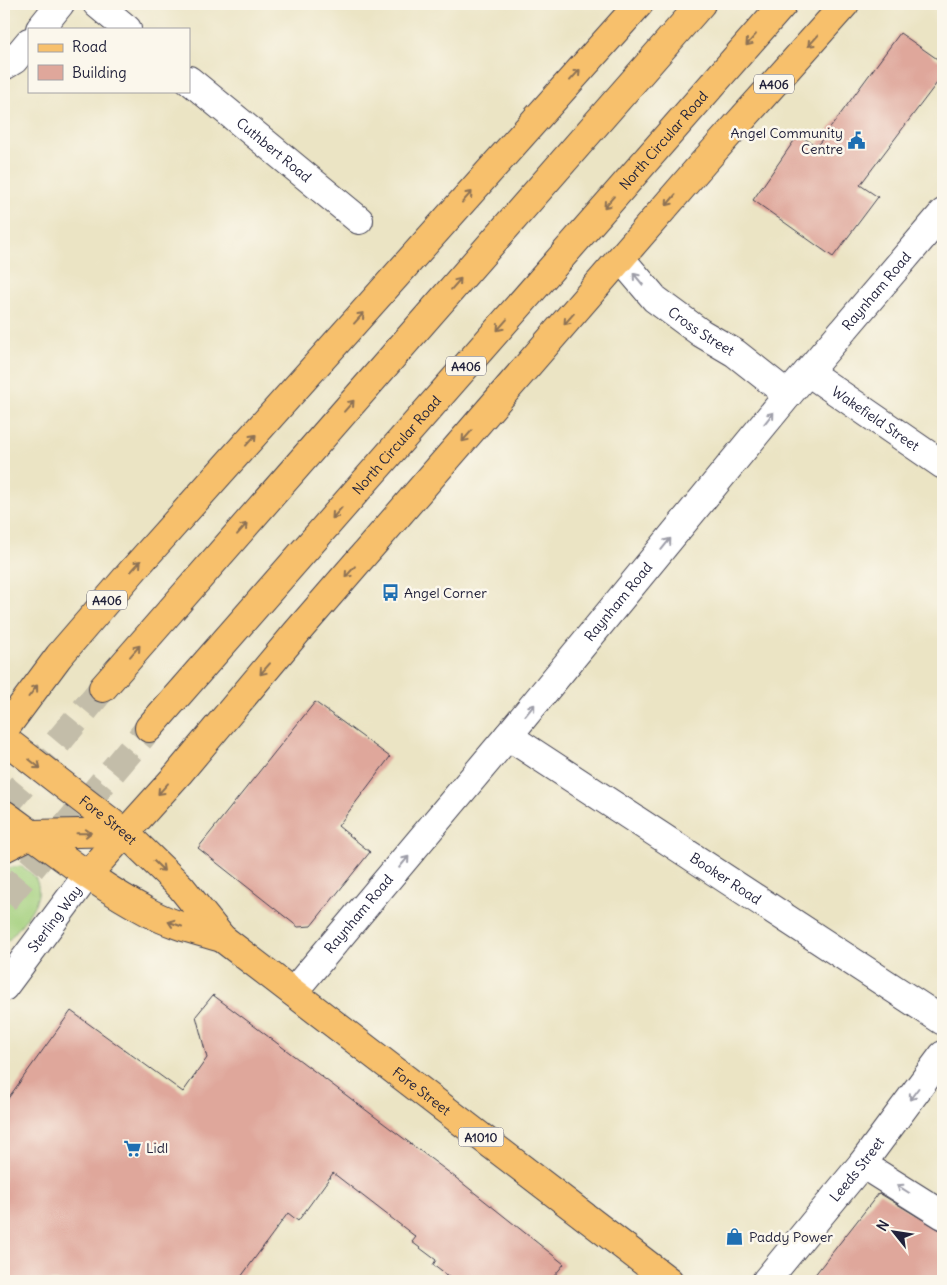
<svg xmlns="http://www.w3.org/2000/svg" width="947" height="1285" font-family="Delius,sans-serif">
<style>
.green{fill:#a2cf7c;stroke:#62785c}
.building{fill:#dfa79b}
.lines{fill:none;stroke-linecap:round;stroke-linejoin:round}
.trunk-tunnel{stroke:#c3bda9;stroke-width:28;stroke-dasharray:28 14;stroke-linecap:butt}
.minor-casing{stroke:#403f50;stroke-width:30}
.tertiary-casing{stroke:#403f50;stroke-width:30}
.primary-casing{stroke:#403f50;stroke-width:30}
.trunk-casing{stroke:#403f50;stroke-width:30}
.minor{stroke:#fff;stroke-width:28}
.tertiary{stroke:#fff;stroke-width:28}
.primary{stroke:#f7c06c;stroke-width:28}
.trunk{stroke:#f7c06c;stroke-width:28}
.oneway{stroke:#8c7154}
.oneway2{stroke:#9c9ca7}
.labels{text-anchor:middle;dominant-baseline:central;stroke-width:5;stroke-linejoin:round;paint-order:stroke}
.shield{fill:#fbf7ec;stroke:#636270;stroke-width:1}
.shield-label{font-size:12px;font-weight:bold;fill:#22223b}
.poi-label{font-size:14px;fill:#22223b;stroke:#fbf7ec;text-anchor:start}
.street-label{font-size:14px;fill:#22223b;stroke:#fbf7ec}
</style>
<rect width="100%" height="100%" fill="#fbf7ec"/>
<filter id="ink" filterUnits="userSpaceOnUse"><feTurbulence type="fractalNoise" baseFrequency=".02" numOctaves="2"/><feDisplacementMap in="SourceGraphic" scale="10" xChannelSelector="R" yChannelSelector="G"/><feConvolveMatrix kernelMatrix="1 2 1 2 8 2 1 2 1" color-interpolation-filters="sRGB"/></filter>
<filter id="wash" filterUnits="userSpaceOnUse"><feTurbulence type="fractalNoise" baseFrequency=".0096" numOctaves="4" result="noise"/><feDisplacementMap in="SourceGraphic" scale="20" xChannelSelector="R" yChannelSelector="G"/><feGaussianBlur stdDeviation="1.12" result="paint"/><feColorMatrix in="noise" values="0 0 0 0 0 0 0 0 0 0 0 0 0 0 0 0 0 1.4 0 .05"/><feComposite in="paint" operator="in"/></filter>
<g filter="url(#wash)">
<rect width="100%" height="100%" fill="#ebe4c4"/>
<path class="green" d="M20,866C24,868 30,871 33,875C51,896 20,925 8,941L4,937V893L14,881L4,869Z"/>
<g id="blocks">
<g class="building">
<path d="M900,33L943,63V75L860,185L878,197L833,257L753,200L798,135L817,146Z"/>
<path d="M315,702L390,757L338,826L370,852L311,926L298,927L198,848Z"/>
<path d="M213,995L451,1174L564,1264L550,1281H454L433,1265L436,1260L412,1242L416,1237L333,1173L298,1221L288,1213L238,1281H4V1104L71,1011L183,1092L207,1058L196,1016Z"/>
<path d="M879,1193L943,1232V1281H810Z"/>
</g>
</g>
</g>
<g filter="url(#ink)">
<use href="#blocks" fill-opacity="0" stroke="#403f50" stroke-width="1"/>
<g class="lines">
<g class="trunk-tunnel">
<path d="M4,807L103,688"/>
<path d="M4,900L149,728"/>
</g>
<defs>
<g id="minor">
<path d="M97,4L127,29"/>
<path d="M40,29L60,4"/>
<path d="M4,66L14,60L29,42"/>
<path id="s1" d="M189,80L359,220"/>
<path id="s2" d="M621,259L655,299L701,333L735,353L788,395"/>
<path id="s3" d="M808,372L943,465"/>
<path id="s4" d="M508,736L943,1021"/>
<path id="s5" d="M293,992L508,736L788,395L943,213"/>
<path d="M862,1164L943,1215"/>
<path id="s6" d="M766,1281L862,1164L943,1055"/>
</g>
<g id="tertiary">
<path id="s7" d="M4,987L88,874"/>
</g>
<g id="primary">
<path id="s8" d="M4,739L124,832L181,887L222,938L669,1281"/>
<path d="M4,814C51,848 98,886 150,913C172,925 198,931 222,938"/>
<path d="M4,848L32,834L124,832"/>
</g>
<g id="trunk">
<path d="M103,688L701,4"/>
<path id="s9" d="M149,728L783,4"/>
<path d="M4,730L59,656L134,569L639,4"/>
<path d="M88,874L179,773L297,632L703,163L845,4"/>
</g>
</defs>
<use href="#minor" class="minor-casing"/>
<use href="#tertiary" class="tertiary-casing"/>
<use href="#primary" class="primary-casing"/>
<use href="#trunk" class="trunk-casing"/>
<use href="#minor" class="minor"/>
<use href="#tertiary" class="tertiary"/>
<use href="#primary" class="primary"/>
<use href="#trunk" class="trunk"/>
</g>
<defs><path id="oneway-shaft" d="M-6 0H5M1.5-3L5.5 0L1.5 3" fill="none" stroke-width="1.6" stroke-linecap="round" stroke-linejoin="round" transform="scale(1.25)"/></defs>
<g class="oneway">
<use href="#oneway-shaft" transform="translate(751 40) rotate(131)"/>
<use href="#oneway-shaft" transform="translate(813 41) rotate(132)"/>
<use href="#oneway-shaft" transform="translate(575 75) rotate(-48)"/>
<use href="#oneway-shaft" transform="translate(467 197) rotate(-48)"/>
<use href="#oneway-shaft" transform="translate(671 200) rotate(130)"/>
<use href="#oneway-shaft" transform="translate(609 202) rotate(131)"/>
<use href="#oneway-shaft" transform="translate(456 284) rotate(-49)"/>
<use href="#oneway-shaft" transform="translate(359 318) rotate(-48)"/>
<use href="#oneway-shaft" transform="translate(569 319) rotate(131)"/>
<use href="#oneway-shaft" transform="translate(502 325) rotate(131)"/>
<use href="#oneway-shaft" transform="translate(349 406) rotate(-49)"/>
<use href="#oneway-shaft" transform="translate(467 436) rotate(131)"/>
<use href="#oneway-shaft" transform="translate(251 440) rotate(-48)"/>
<use href="#oneway-shaft" transform="translate(337 513) rotate(131)"/>
<use href="#oneway-shaft" transform="translate(242 529) rotate(-49)"/>
<use href="#oneway-shaft" transform="translate(136 566) rotate(-48)"/>
<use href="#oneway-shaft" transform="translate(350 572) rotate(131)"/>
<use href="#oneway-shaft" transform="translate(135 651) rotate(-49)"/>
<use href="#oneway-shaft" transform="translate(265 669) rotate(131)"/>
<use href="#oneway-shaft" transform="translate(33 691) rotate(-53)"/>
<use href="#oneway-shaft" transform="translate(35 764) rotate(39)"/>
<use href="#oneway-shaft" transform="translate(163 789) rotate(132)"/>
<use href="#oneway-shaft" transform="translate(84 833) rotate(-1)"/>
<use href="#oneway-shaft" transform="translate(159 866) rotate(44)"/>
<use href="#oneway-shaft" transform="translate(175 924) rotate(-161)"/>
</g>
<g class="oneway2">
<use href="#oneway-shaft" transform="translate(638 279) rotate(-130)"/>
<use href="#oneway-shaft" transform="translate(769 418) rotate(-51)"/>
<use href="#oneway-shaft" transform="translate(666 544) rotate(-51)"/>
<use href="#oneway-shaft" transform="translate(530 710) rotate(-51)"/>
<use href="#oneway-shaft" transform="translate(404 862) rotate(-50)"/>
<use href="#oneway-shaft" transform="translate(914 1094) rotate(127)"/>
<use href="#oneway-shaft" transform="translate(903 1189) rotate(-148)"/>
</g>
</g>
<defs>
<symbol id="civic-bare" viewBox="-9 -9 18 18"><path d="M-.6-6.5H3V-4.5H.6V-3L4-1V1h2V6H-6V1h2V-1L-.6-3ZM-1.2 2.5V6h2.4V2.5Z" fill="#1f6fb2" stroke="#fbf7ec" stroke-width="2.5" paint-order="stroke"/></symbol>
<symbol id="bus-bare" viewBox="-9 -9 18 18"><path d="M-5-6H5V4H4V6H2V4H-2V6H-4V4H-5ZM-3.5-4V0h7V-4ZM-3.5 1.2v1.5H-2V1.2ZM2 1.2v1.5H3.5V1.2Z" fill="#1f6fb2" stroke="#fbf7ec" stroke-width="2.5" paint-order="stroke"/></symbol>
<symbol id="supermarket-bare" viewBox="-9 -9 18 18"><path d="M-6-5.5h2.5l.6 2H6L4.5 2H-2.5L-4.4-4H-6ZM-1.5 3.2a1.3 1.3 0 1 0 .1 0ZM3 3.2a1.3 1.3 0 1 0 .1 0Z" fill="#1f6fb2" stroke="#fbf7ec" stroke-width="2.5" paint-order="stroke"/></symbol>
<symbol id="shop-bare" viewBox="-9 -9 18 18"><path d="M-5-2.5h2.3a2.7 3.5 0 0 1 5.4 0H5L5.5 6h-11ZM-1.5-2.5h3a1.5 2.3 0 0 0-3 0Z" fill="#1f6fb2" stroke="#fbf7ec" stroke-width="2.5" paint-order="stroke"/></symbol>
</defs>
<g fill-rule="evenodd">
<use href="#civic-bare" x="844" y="128" width="25" height="25"/>
<use href="#bus-bare" x="378" y="580" width="25" height="25"/>
<use href="#supermarket-bare" x="120" y="1136" width="25" height="25"/>
<use href="#shop-bare" x="722" y="1224" width="25" height="25"/>
</g>
<g class="labels">
<g class="shield">
<rect x="754" y="74.5" width="40" height="19" rx="4"/>
<rect x="446" y="356.5" width="40" height="19" rx="4"/>
<rect x="87" y="590.5" width="40" height="19" rx="4"/>
<rect x="458.5" y="1127.5" width="45" height="19" rx="4"/>
</g>
<g class="shield-label">
<text x="774" y="84">A406</text>
<text x="466" y="366">A406</text>
<text x="107" y="600">A406</text>
<text x="481" y="1137">A1010</text>
</g>
<g class="poi-label">
<text x="843" y="133" text-anchor="end">Angel Community<tspan x="843" dy="16">Centre</tspan></text>
<text x="404" y="593">Angel Corner</text>
<text x="146" y="1148">Lidl</text>
<text x="749" y="1237">Paddy Power</text>
</g>
<g class="street-label">
<text stroke="none"><textPath href="#s9" startOffset="781">North Circular Road</textPath></text>
<text stroke="none"><textPath href="#s1" startOffset="110">Cuthbert Road</textPath></text>
<text stroke="none"><textPath href="#s5" startOffset="912">Raynham Road</textPath></text>
<text stroke="none"><textPath href="#s2" startOffset="109">Cross Street</textPath></text>
<text stroke="none"><textPath href="#s3" startOffset="82">Wakefield Street</textPath></text>
<text stroke="none"><textPath href="#s9" startOffset="376">North Circular Road</textPath></text>
<text stroke="none"><textPath href="#s5" startOffset="508">Raynham Road</textPath></text>
<text stroke="none"><textPath href="#s8" startOffset="132">Fore Street</textPath></text>
<text stroke="none"><textPath href="#s4" startOffset="260">Booker Road</textPath></text>
<text stroke="none"><textPath href="#s5" startOffset="102">Raynham Road</textPath></text>
<text stroke="none"><textPath href="#s7" startOffset="85">Sterling Way</textPath></text>
<text stroke="none"><textPath href="#s8" startOffset="548">Fore Street</textPath></text>
<text stroke="none"><textPath href="#s6" startOffset="144">Leeds Street</textPath></text>
</g>
</g>
<rect width="947" height="1285" fill="none" stroke="#fbf7ec" stroke-width="20"/>
<rect x="28" y="28" width="162" height="65" fill="#fbf7ec" stroke="#a4a2a5"/>
<rect x="38" y="44" width="25" height="8" fill="#f7c06c" stroke="#a4a2a5"/>
<text x="72" y="52" font-size="15" fill="#22223b">Road</text>
<rect x="38" y="65" width="25" height="15" fill="#dfa79b" stroke="#a4a2a5"/>
<text x="72" y="78" font-size="15" fill="#22223b">Building</text>
<g transform="translate(894 1232) rotate(300)" stroke="#fbf7ec" stroke-width="4" paint-order="stroke">
<path d="M0-4L9 19L0 12L-9 19Z" fill="#22223b"/>
<text y="-8" font-size="14" font-weight="bold" text-anchor="middle" fill="#22223b">N</text>
</g>
</svg>
